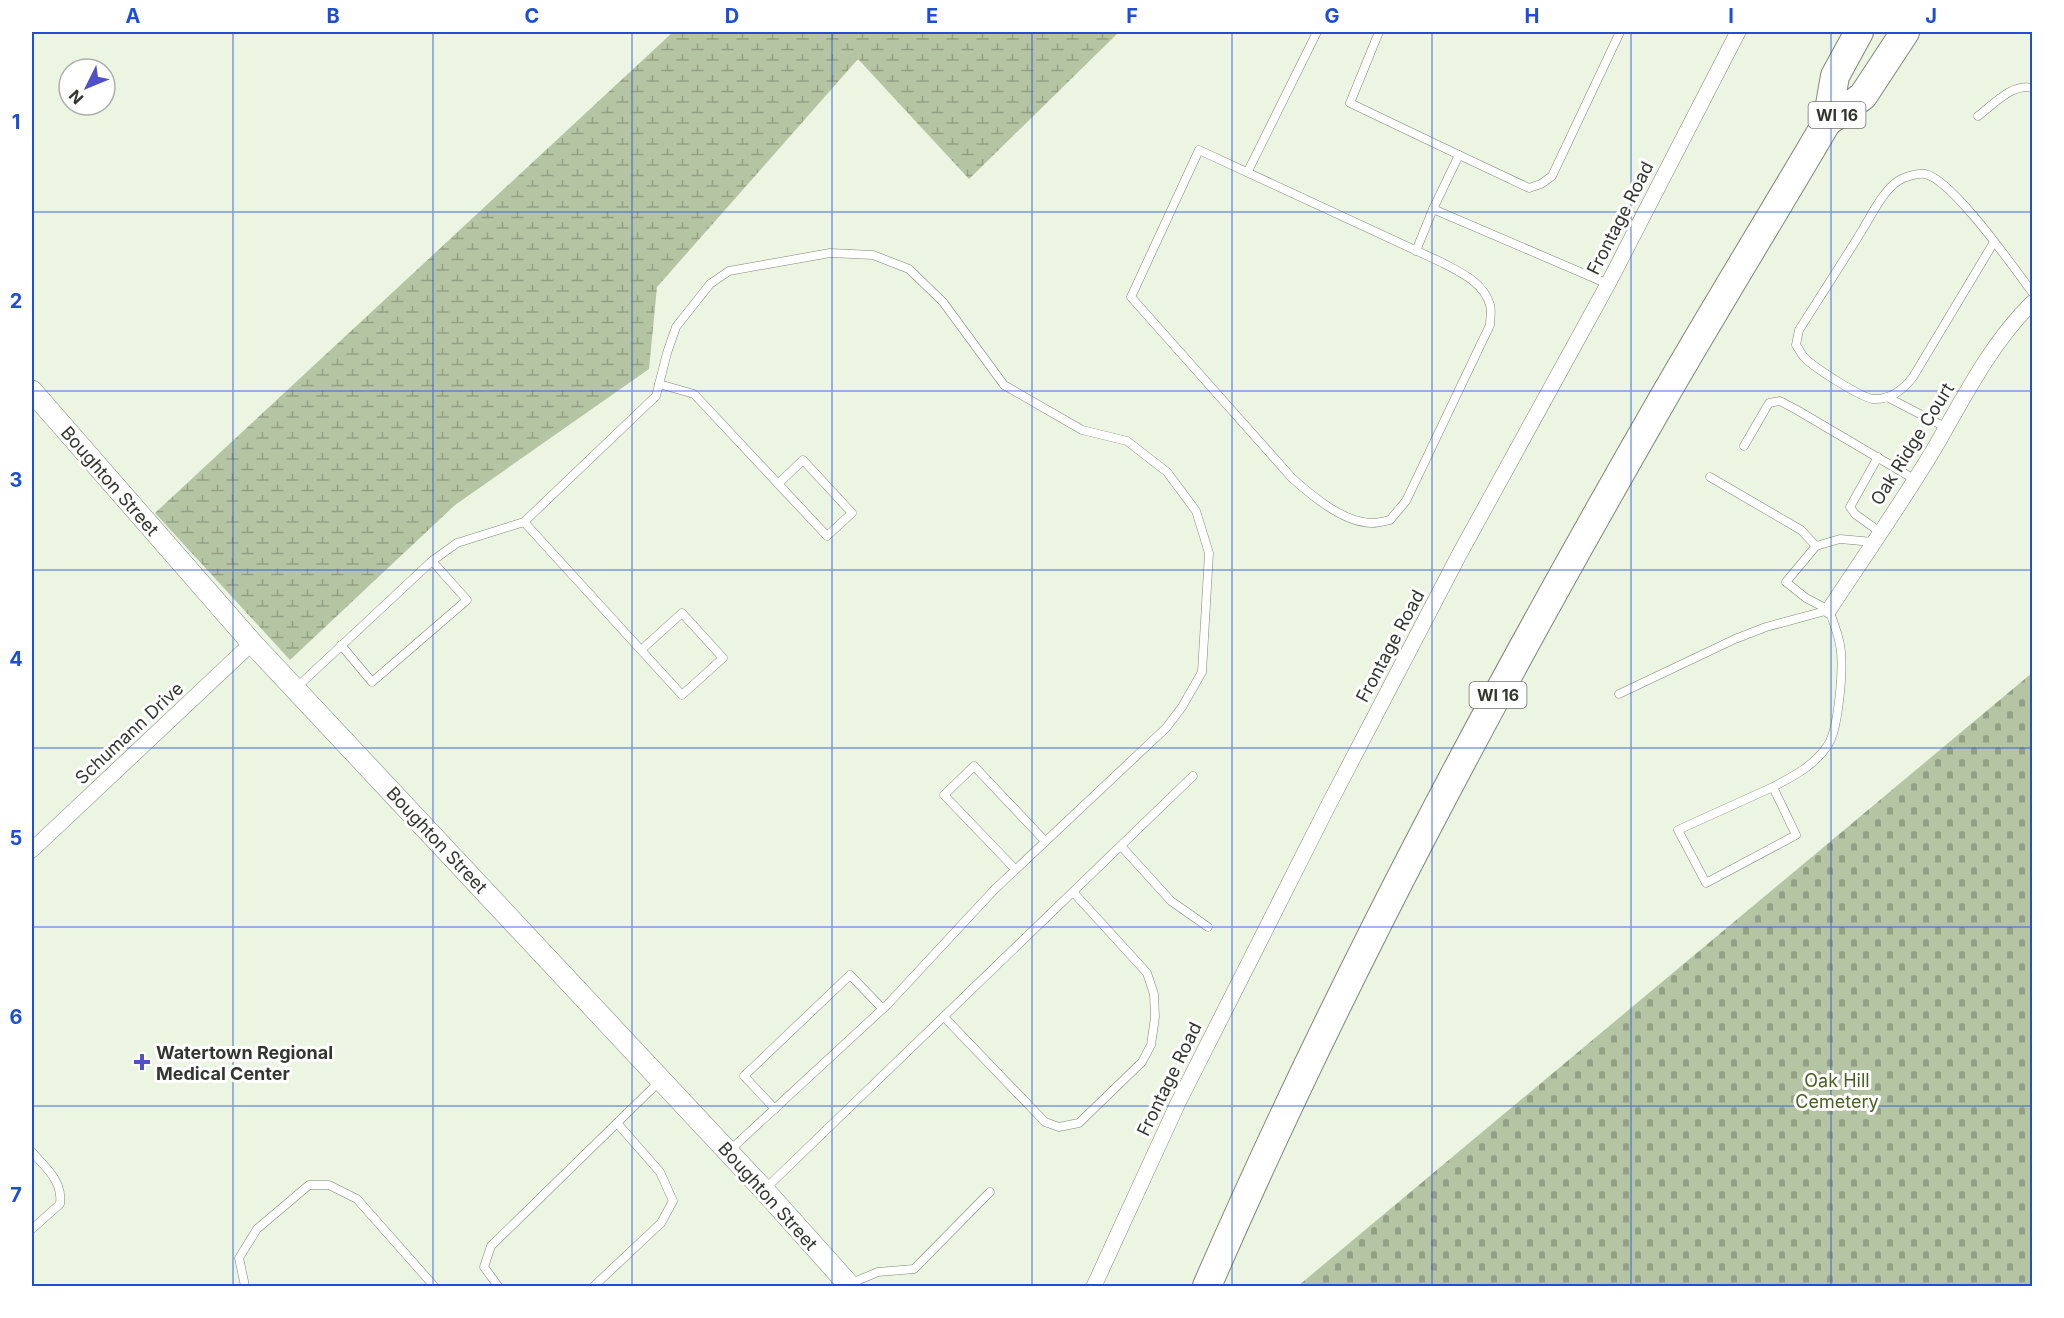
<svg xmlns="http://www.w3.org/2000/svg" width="2064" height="1318" font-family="Inter,sans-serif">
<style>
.wetland{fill:url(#wetland-marsh)}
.cemetery{fill:url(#cemetery-stones)}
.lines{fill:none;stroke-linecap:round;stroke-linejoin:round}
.lane-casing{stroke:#7f8776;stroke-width:9}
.street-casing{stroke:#7f8776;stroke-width:16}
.secondary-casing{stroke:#7f8776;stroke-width:22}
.highway-casing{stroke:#7f8776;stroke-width:30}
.lane{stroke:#fff;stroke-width:8}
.street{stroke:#fff;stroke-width:15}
.secondary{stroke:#fff;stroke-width:21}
.highway{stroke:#fff;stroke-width:28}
.grid{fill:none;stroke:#1d4ed8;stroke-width:1.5;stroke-opacity:0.55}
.poi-dot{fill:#5050c7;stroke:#fff;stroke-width:2}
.labels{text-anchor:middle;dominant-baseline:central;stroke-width:6;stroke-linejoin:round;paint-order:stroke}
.shield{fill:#fff;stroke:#70726d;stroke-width:1.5}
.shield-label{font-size:16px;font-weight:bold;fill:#33362f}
.street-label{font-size:18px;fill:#33362f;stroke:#fff}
.poi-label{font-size:18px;font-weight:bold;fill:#33362f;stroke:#fff;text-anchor:start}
.park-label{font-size:18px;fill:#47601f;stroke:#fff}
.neatline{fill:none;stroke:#1d4ed8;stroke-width:2}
.grid-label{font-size:20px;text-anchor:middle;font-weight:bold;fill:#1d4ed8}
</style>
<defs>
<pattern id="wetland-marsh" width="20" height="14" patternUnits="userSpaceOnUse" patternTransform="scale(1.5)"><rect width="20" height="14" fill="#b5c4a3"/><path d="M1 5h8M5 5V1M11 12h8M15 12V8" fill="none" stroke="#94a085"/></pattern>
<pattern id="cemetery-stones" width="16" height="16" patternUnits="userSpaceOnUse" patternTransform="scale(1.5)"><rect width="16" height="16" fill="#b5c4a3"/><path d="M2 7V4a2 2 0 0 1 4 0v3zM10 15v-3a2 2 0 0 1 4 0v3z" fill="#94a085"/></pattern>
</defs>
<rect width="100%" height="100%" fill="#ecf4e2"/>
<path class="wetland" d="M673,32H1119L969,179L858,59L657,287L649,369L455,505L290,660L155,513Z"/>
<path class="cemetery" d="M2032,673V1286H1298Z"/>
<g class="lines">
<defs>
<g id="lane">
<path d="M1379,32L1350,103L1459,155"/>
<path d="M1978,116C1993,105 2012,83 2032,88"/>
<path d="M1199,150L1443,263C1462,273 1484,283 1490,305C1492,311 1490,319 1490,325L1406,501L1390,520C1385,521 1378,523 1372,523C1344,523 1312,496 1292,478L1131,297Z"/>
<path d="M1248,171L1317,32"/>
<path d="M1994,242L1913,377C1903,390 1890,400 1873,399C1860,397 1813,367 1804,357C1801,354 1799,349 1796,345L1799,330C1820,297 1842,263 1863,229C1872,214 1883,191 1898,181C1904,177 1917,173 1925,174C1952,179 2014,268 2032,292"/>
<path d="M1416,251L1433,209"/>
<path d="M1608,284L1433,209L1459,155L1529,188L1541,184L1552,176L1620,32"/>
<path d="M659,384L694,394L827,536L852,513L803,460L778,484"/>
<path d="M1887,397L1945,427"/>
<path d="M1744,446L1769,403L1780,401L1797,410L1914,479"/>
<path d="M1878,457L1850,507L1855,514L1880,532"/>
<path d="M1710,477L1801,530L1816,546"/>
<path d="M524,522L682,695L723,658L682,613L641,650"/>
<path d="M341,645L372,682L467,600L432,561"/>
<path d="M296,688L432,561L457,543L524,522L656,396L667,353L676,327L710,284L729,271L830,253L873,255L909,269L943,302L1004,385L1082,430L1127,441L1167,472L1196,511L1209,553L1202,672L1182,707L1166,728L994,890L888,1004L729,1151"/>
<path d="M1619,694L1735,639L1766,627L1829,610"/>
<path d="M1773,787L1678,830L1706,883L1796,835L1773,787C1794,776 1815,765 1828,745C1839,727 1844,666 1840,645C1838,633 1833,621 1829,610L1806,598L1786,582L1816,546L1840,539L1873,542"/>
<path d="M1121,846L1171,901L1208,927"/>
<path d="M1015,869L944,795L974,766L1045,841"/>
<path d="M944,1017L1045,1122L1059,1127L1079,1123L1142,1062L1151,1045L1155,1017L1154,994L1147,973L1073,892"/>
<path d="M775,1109L744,1076L850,975L883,1009"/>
<path d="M32,1152C46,1168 63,1181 60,1204L32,1229"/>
<path d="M765,1189L1193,776"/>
<path d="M849,1284L878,1272L914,1269L990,1192"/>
<path d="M245,1286L239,1258L257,1229L309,1185H329L357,1199L434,1286"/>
<path d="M498,1286L484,1267L491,1246L660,1081"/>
<path d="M594,1286L661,1223L673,1201L660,1172L617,1123"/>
</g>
<g id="street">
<path d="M1829,610C1865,555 1904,500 1937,444C1965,395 1992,342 2032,303"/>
<path d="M32,850L252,643"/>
<path d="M1094,1286L1178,1103L1327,808L1459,555L1608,284L1738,32"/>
</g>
<path id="secondary" d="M32,391L252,643L764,1190L850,1286"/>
<g id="highway">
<path d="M1859,32L1835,76L1827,122L1863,96L1905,32"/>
<path d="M1207,1286C1339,982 1496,689 1661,402C1715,308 1772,216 1827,122"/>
</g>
</defs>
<use href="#lane" class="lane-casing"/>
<use href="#street" class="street-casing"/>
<use href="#secondary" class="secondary-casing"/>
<use href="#highway" class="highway-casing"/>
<use href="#lane" class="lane"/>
<use href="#street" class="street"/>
<use href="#secondary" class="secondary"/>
<use href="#highway" class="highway"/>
</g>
<path class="grid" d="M233,32V1286M433,32V1286M632,32V1286M832,32V1286M1032,32V1286M1232,32V1286M1432,32V1286M1631,32V1286M1831,32V1286M32,212H2032M32,391H2032M32,570H2032M32,748H2032M32,927H2032M32,1106H2032"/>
<path class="poi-dot" d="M139 1053h6v6h6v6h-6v6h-6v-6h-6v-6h6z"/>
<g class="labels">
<g class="shield">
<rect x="1808.5" y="102" width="57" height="26" rx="4.5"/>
<rect x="1469.5" y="682" width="57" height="26" rx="4.5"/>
</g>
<g class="shield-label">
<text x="1837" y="115">WI 16</text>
<text x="1498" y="695">WI 16</text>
</g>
<g class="street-label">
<text transform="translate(1620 218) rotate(-63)">Frontage Road</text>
<text transform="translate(1912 444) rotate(-58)">Oak Ridge Court</text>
<text transform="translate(110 481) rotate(49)">Boughton Street</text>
<text transform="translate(1390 646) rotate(-62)">Frontage Road</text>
<text transform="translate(129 733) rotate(-43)">Schumann Drive</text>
<text transform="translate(437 840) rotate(47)">Boughton Street</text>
<text transform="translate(1169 1079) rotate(-64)">Frontage Road</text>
<text transform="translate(768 1196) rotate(48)">Boughton Street</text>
</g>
<g class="poi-label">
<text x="156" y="1052">Watertown Regional<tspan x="156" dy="21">Medical Center</tspan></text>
</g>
<g class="park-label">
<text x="1837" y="1080">Oak Hill<tspan x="1837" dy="21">Cemetery</tspan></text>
</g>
</g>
<rect width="2064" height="1318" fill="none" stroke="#ffffff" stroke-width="66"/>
<g transform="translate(87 87) rotate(227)"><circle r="28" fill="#ffffff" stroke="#adafac" stroke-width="1.5"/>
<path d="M0-4.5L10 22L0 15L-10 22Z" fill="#5050c7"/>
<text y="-9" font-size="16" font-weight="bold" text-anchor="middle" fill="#33362f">N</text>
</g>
<rect x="33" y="33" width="1998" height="1252" class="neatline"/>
<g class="grid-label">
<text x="133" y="23">A</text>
<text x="333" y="23">B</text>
<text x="532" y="23">C</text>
<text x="732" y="23">D</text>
<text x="932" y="23">E</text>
<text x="1132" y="23">F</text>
<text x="1332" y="23">G</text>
<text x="1532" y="23">H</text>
<text x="1731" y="23">I</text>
<text x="1931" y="23">J</text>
<text x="16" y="129">1</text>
<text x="16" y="308">2</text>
<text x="16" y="487">3</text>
<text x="16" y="666">4</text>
<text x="16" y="845">5</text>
<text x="16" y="1024">6</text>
<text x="16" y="1202">7</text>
</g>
</svg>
